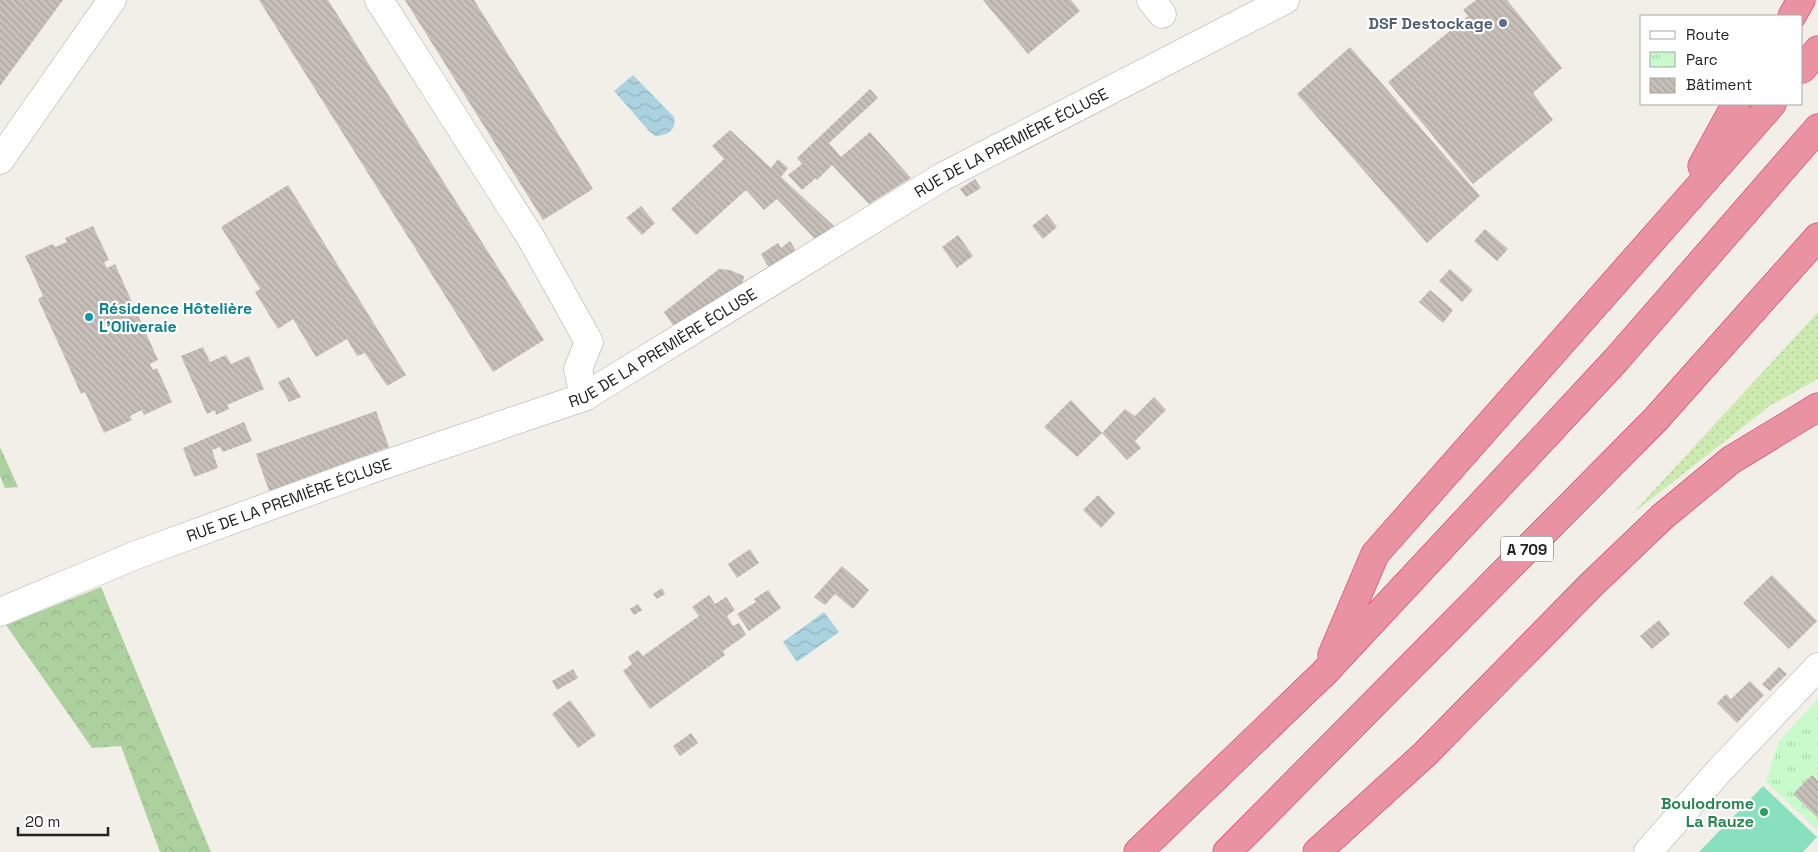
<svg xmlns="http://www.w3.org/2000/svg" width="1818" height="852" font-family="'Space Grotesk',sans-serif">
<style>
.grass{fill:url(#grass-dots)}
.forest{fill:url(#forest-crowns)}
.park{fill:url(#park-tufts)}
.pitch{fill:#88e0be}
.water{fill:url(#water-waves)}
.building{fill:url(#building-back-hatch)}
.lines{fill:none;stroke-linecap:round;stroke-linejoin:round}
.minor-casing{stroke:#a9a9a9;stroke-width:29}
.highway-casing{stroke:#dc2a67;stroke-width:29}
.minor{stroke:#fff;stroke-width:28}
.highway{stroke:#e892a2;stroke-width:28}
.service-dot{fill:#5c6f8a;stroke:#fff;stroke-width:2}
.culture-dot{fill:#0f9aa8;stroke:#fff;stroke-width:2}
.leisure-dot{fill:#2e9e5b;stroke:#fff;stroke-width:2}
.labels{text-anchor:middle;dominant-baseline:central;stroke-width:4.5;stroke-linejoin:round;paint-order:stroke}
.shield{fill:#fff;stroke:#646464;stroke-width:1}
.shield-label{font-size:15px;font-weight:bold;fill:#222}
.service-label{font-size:16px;font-weight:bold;fill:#4e5e75;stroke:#fff;text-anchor:end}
.street-label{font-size:16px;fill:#222;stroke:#fff}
.culture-label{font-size:16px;font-weight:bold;fill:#0d838f;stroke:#fff;text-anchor:start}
.leisure-label{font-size:16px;font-weight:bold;fill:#27864d;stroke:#fff;text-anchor:end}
</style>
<defs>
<pattern id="grass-dots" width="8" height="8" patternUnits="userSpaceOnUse" patternTransform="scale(1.25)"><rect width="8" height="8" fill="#cdebb0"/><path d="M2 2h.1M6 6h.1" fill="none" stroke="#b0c997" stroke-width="1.8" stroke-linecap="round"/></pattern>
<pattern id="forest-crowns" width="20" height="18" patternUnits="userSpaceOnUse" patternTransform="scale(1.25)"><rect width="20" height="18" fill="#add19e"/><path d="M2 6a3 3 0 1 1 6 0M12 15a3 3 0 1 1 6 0" fill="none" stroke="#95b388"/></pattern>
<pattern id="park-tufts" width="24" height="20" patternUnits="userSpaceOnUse" patternTransform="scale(1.25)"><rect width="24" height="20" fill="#c8facc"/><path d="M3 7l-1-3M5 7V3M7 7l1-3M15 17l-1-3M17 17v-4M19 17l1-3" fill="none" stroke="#acd6af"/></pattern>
<pattern id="water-waves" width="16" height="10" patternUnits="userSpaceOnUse" patternTransform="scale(1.25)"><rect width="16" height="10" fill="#aad3df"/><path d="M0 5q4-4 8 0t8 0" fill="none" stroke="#92b5bf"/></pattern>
<pattern id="building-back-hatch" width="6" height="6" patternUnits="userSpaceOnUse" patternTransform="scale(1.25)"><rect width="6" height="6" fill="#c7bfb8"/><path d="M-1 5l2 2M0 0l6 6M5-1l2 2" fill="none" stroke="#aba49e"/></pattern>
</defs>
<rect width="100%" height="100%" fill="#f2efe9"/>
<path class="grass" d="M1818,312V379L1771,405L1632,514Z"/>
<g class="forest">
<path d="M0,447L18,487L5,488L0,476Z"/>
<path d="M101,587L211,852H160L121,746L92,748L6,625Z"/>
</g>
<path class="park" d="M1818,699V831L1766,781L1779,741Z"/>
<path class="pitch" d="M1763,786L1817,837L1803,852H1699Z"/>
<g class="water">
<path d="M633,75L674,117C677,130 667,136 655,136L649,131L614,91Z"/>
<path d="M824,612L839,632L797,662L783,642Z"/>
</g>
<g class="building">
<path d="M0,0H63L0,86Z"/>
<path d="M259,0H328L544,340L493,372Z"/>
<path d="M405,0H474L593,189L543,220Z"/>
<path d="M983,0H1071L1080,11L1028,54Z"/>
<path d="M1476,0H1507L1562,68L1533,93L1553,120L1473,184L1388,82L1468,16L1463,10Z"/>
<path d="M1350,47L1480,196L1427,243L1297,94Z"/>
<path d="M870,89L878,98L829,143L841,157L870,132L911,178L869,204L832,165L817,180L816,178L802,190L788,175L802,164L797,158Z"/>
<path d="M730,130L771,168L778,159L788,168L781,177L834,226L815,239L777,199L764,210L746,190L696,235L671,209L724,159L712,146Z"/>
<path d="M975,179L981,188L966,197L960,189Z"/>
<path d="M288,185L406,375L387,386L365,353L357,356L347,339L316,357L293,319L278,329L255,292L260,289L221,227Z"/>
<path d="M641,206L655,223L642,235L626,218Z"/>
<path d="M1047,214L1057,227L1043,239L1032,226Z"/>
<path d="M93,226L109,260L104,262L107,268L115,264L158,360L150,364L153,370L157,368L172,402L144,415L142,410L130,416L132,420L104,433L85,392L81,394L60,347L38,299L43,296L25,256L53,244L55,247L67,242L65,238Z"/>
<path d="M1485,229L1508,249L1497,261L1474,241Z"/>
<path d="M958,235L973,256L957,268L942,247Z"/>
<path d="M790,241L796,251L771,268L767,265L761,254L778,243L781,248Z"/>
<path d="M719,269L730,270L744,276L742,287L677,331L664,312Z"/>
<path d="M1450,269L1473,290L1462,302L1439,281Z"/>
<path d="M1430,290L1453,310L1443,323L1419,302Z"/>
<path d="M203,347L210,362L226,355L231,364L249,356L264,389L227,405L229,409L216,415L215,410L207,414L181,356Z"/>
<path d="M289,377L301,397L289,402L278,382Z"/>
<path d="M1154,397L1166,410L1135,441L1141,448L1127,460L1102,433L1125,409L1135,416Z"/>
<path d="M1071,400L1102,433L1077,457L1044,427Z"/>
<path d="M376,411L389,447L269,491L256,454Z"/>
<path d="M244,422L252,441L223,452L220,447L212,450L218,468L194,477L183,448Z"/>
<path d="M1098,495L1115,513L1101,528L1083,510Z"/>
<path d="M750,549L759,563L737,578L728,564Z"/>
<path d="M842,566L869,590L853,609L835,594L825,605L814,597Z"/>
<path d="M1772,575L1817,621L1789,649L1743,603Z"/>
<path d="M662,588L665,594L657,599L653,594Z"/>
<path d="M768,590L781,608L749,631L737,614L756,602L754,599Z"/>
<path d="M709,595L715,604L726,597L735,610L727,616L733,626L739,623L746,635L723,651L725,655L650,709L623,671L632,664L628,657L638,650L643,656L699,616L692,607Z"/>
<path d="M638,604L642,610L634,615L630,609Z"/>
<path d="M1659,620L1670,634L1652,649L1640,636Z"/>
<path d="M1779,667L1787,674L1770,691L1762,684Z"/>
<path d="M573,669L578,678L557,690L552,681Z"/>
<path d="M1750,681L1764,695L1737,723L1717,703L1726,694L1731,699Z"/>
<path d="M570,700L596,735L578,748L552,714Z"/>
<path d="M691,733L698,743L680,756L673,746Z"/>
<path d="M1812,775L1818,781V818L1793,794Z"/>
</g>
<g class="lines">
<defs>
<g id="minor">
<path d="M379,0L531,238L589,342L578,369L584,397"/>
<path d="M1151,0L1162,14"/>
<path d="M0,160L112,0"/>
<path id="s1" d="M0,612L136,555L366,471L584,397L942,177L1285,0"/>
<path d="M1648,852L1719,771L1818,667"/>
</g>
<g id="highway">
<path d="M1792,16L1801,0"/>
<path d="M1802,69L1818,50"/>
<path d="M1702,166L1736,104"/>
<path d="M1332,655L1375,554L1772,104"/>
<path d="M1138,852L1325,672L1616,360L1818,128"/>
<path d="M1227,852L1655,420L1818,237"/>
<path d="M1317,852L1425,754L1590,586L1662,517L1731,460L1818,407"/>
</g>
</defs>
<use href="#minor" class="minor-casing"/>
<use href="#highway" class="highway-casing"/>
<use href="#minor" class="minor"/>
<use href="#highway" class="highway"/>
</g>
<circle class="service-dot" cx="1503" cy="23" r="5"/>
<circle class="culture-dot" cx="89" cy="317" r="5"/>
<circle class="leisure-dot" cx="1764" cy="812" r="5"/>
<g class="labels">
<rect class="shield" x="1501" y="536.5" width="52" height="25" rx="4"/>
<g class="shield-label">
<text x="1527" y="549">A 709</text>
</g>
<g class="service-label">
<text x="1493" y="23">DSF Destockage</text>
</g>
<g class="street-label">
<text stroke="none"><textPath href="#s1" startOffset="1120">RUE DE LA PREMIÈRE ÉCLUSE</textPath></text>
<text stroke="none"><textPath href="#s1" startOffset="715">RUE DE LA PREMIÈRE ÉCLUSE</textPath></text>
<text stroke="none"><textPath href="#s1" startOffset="310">RUE DE LA PREMIÈRE ÉCLUSE</textPath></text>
</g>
<g class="culture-label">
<text x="99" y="308">Résidence Hôtelière<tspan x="99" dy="18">L'Oliveraie</tspan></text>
</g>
<g class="leisure-label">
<text x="1754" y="803">Boulodrome<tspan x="1754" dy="18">La Rauze</tspan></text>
</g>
</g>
<rect x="1640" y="15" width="162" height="90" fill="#ffffff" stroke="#a7a7a7"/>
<rect x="1650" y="31" width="25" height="8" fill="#ffffff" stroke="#a7a7a7"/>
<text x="1686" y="40" font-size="15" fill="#222222">Route</text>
<rect x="1650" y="52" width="25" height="15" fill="url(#park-tufts)" stroke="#a7a7a7"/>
<text x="1686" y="65" font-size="15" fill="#222222">Parc</text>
<rect x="1650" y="78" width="25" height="15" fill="url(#building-back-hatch)" stroke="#a7a7a7"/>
<text x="1686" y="90" font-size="15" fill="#222222">Bâtiment</text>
<path d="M18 827v8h90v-8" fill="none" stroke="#222222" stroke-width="2.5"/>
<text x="25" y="827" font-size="15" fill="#222222" stroke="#ffffff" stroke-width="4" paint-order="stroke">20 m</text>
</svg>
